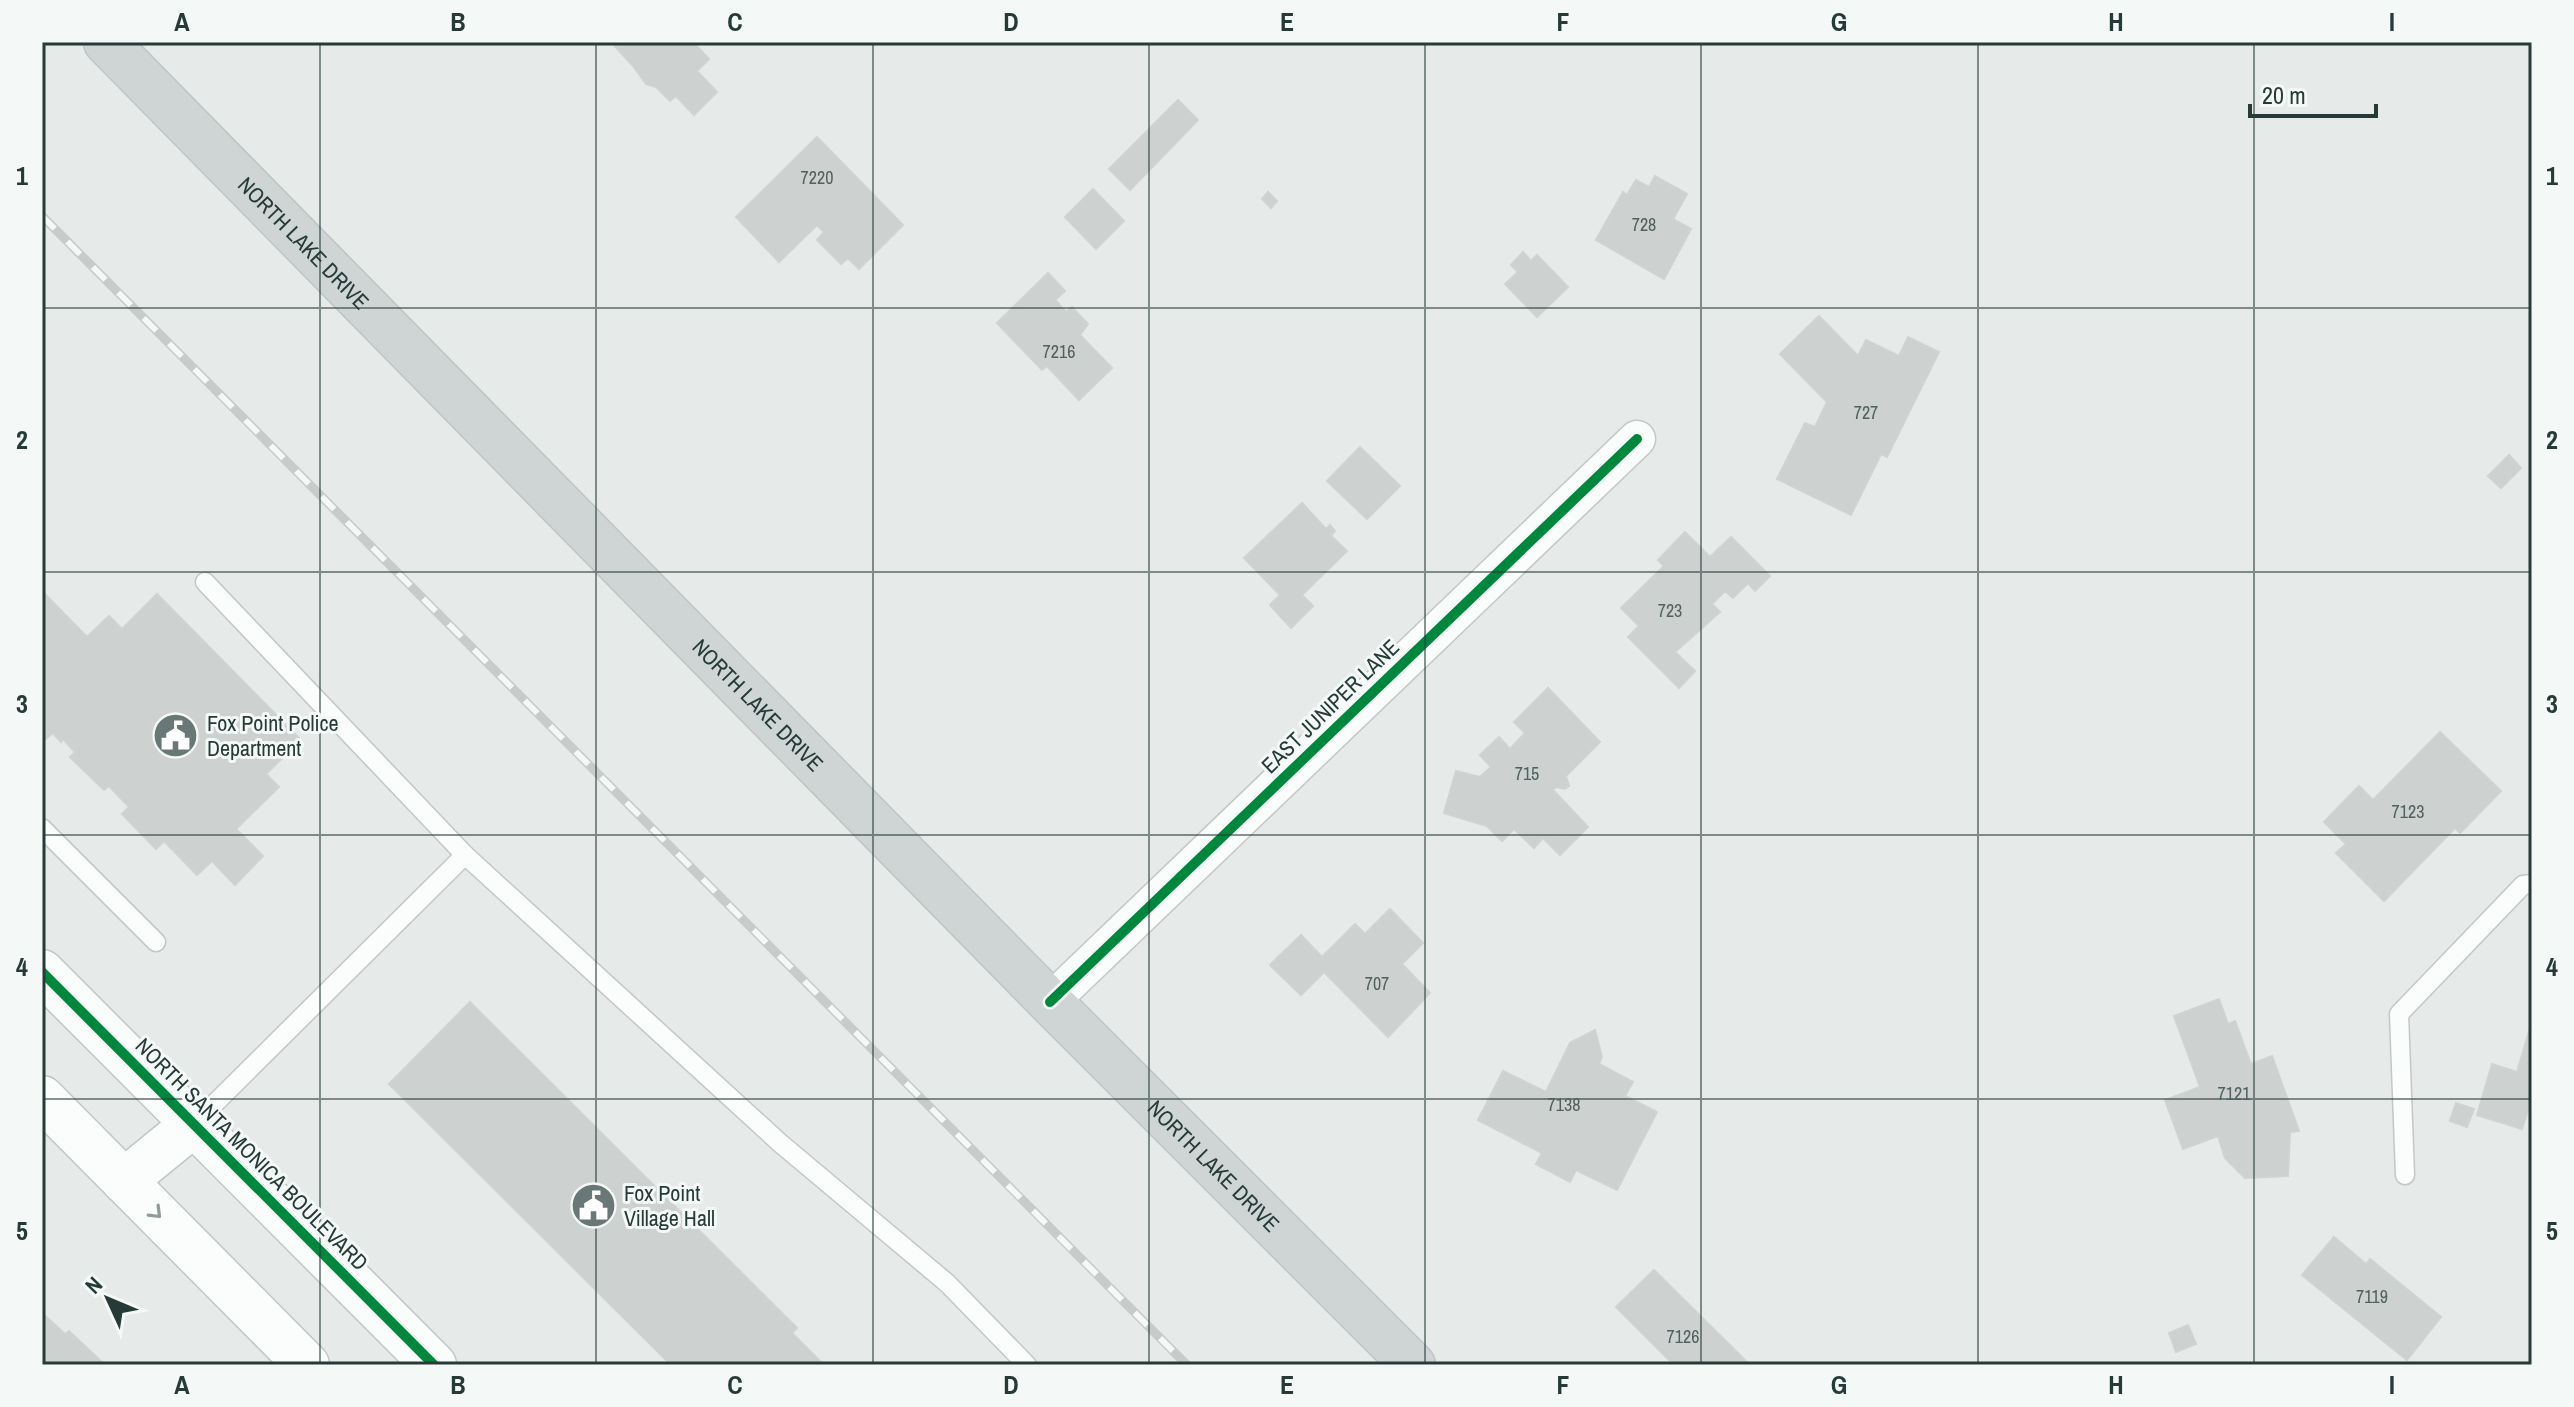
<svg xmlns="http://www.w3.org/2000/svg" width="2574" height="1407" font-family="'Archivo Narrow',sans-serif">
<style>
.building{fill:#cdd1d0;stroke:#cfd3d1;stroke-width:2}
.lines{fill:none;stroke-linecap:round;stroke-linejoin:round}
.lane-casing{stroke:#c3c7c5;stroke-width:21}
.street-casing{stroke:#c3c7c5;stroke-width:39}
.secondary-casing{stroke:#c2c7c6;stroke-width:47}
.primary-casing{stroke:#bec5c4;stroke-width:47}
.lane{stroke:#fbfcfc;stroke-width:18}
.street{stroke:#fbfcfc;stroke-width:36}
.secondary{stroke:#fbfcfc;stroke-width:44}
.primary{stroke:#cfd5d4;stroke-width:44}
.rail-casing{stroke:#c7cbca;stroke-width:9}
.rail{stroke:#f4f9f7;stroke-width:6;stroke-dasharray:18;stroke-linecap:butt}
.cycleway-casing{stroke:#f4f9f7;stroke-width:15}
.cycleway{stroke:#00873e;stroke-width:10}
.oneway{stroke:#909c9a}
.grid{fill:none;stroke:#263b38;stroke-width:2;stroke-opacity:0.55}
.labels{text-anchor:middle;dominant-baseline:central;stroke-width:6;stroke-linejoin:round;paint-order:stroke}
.number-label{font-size:18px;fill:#50615f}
.street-label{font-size:22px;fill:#263b38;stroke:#f4f9f7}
.poi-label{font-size:22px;fill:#263b38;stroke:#f4f9f7;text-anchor:start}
.neatline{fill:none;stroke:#263b38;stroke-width:3}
.grid-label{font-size:26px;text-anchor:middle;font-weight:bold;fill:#263b38}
</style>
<rect width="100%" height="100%" fill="#e6eae8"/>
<g class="building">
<path d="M611,42H693L709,59L697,71L717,92L694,115L676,96L670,101L656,87L646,84L633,66Z"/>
<path d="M1178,100L1198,120L1130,190L1109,169Z"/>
<path d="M817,137L903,225L859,269L848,258L841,264L817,240L824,232L817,225L779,262L736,217Z"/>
<path d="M1655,176L1687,194L1673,219L1691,229L1664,279L1596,240L1623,192L1627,195L1636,180L1649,187Z"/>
<path d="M1093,189L1124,221L1096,249L1065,217Z"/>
<path d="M1268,192L1277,201L1271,208L1262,199Z"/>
<path d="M1523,252L1531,261L1537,255L1568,287L1537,317L1505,284L1518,272L1511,265Z"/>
<path d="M1048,273L1065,291L1055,300L1066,312L1072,307L1088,324L1080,335L1112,368L1079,400L1047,366L1042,370L997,323Z"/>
<path d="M1819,316L1858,356L1866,340L1899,356L1908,337L1939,352L1887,457L1881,454L1851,515L1777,479L1805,423L1815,427L1827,402L1780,354Z"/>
<path d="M1360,447L1400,486L1367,519L1327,481Z"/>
<path d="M2509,455L2521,468L2501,488L2488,476Z"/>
<path d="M1302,503L1326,529L1330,525L1335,531L1331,536L1347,551L1302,595L1313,606L1291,628L1270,605L1280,595L1244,558Z"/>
<path d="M1685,532L1710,557L1731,537L1770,576L1755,591L1748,583L1733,598L1725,591L1712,604L1720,612L1675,652L1695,671L1679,688L1628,637L1639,626L1621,608L1664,566L1658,560Z"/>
<path d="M42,591L87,637L109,616L122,629L157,594L301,740L266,774L279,787L236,829L263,856L235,885L212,861L197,875L164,841L156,849L122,814L129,807L109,786L104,790L70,757L75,752L63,739L61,742L53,733L42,742Z"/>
<path d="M1548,688L1600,742L1566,776L1569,786L1565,789L1556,787L1553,790L1588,827L1560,855L1543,838L1534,848L1514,829L1502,841L1487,826L1444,813L1456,771L1480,777L1491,767L1480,755L1499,737L1510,749L1525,733L1514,722Z"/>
<path d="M2440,732L2501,791L2460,833L2455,828L2384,901L2336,853L2346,844L2324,822L2359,786L2373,800Z"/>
<path d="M1390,909L1423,943L1402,964L1430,993L1388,1037L1324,972L1301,995L1270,965L1301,935L1322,957L1355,924L1365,934Z"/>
<path d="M2219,999L2228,1024L2235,1021L2251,1064L2272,1056L2299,1131L2290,1132L2288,1176L2245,1178L2225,1158L2218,1136L2183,1149L2165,1100L2200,1087L2174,1016Z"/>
<path d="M470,1002L797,1328L792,1333L824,1365H671L389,1084Z"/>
<path d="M2532,1021V1097L2522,1129L2477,1115L2492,1064L2517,1072Z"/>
<path d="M1595,1030L1602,1057L1599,1064L1633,1082L1625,1096L1657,1112L1617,1190L1576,1170L1570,1182L1536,1164L1542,1153L1478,1120L1503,1071L1546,1092L1570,1043Z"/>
<path d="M2456,1103L2474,1109L2467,1127L2450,1121Z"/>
<path d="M2334,1237L2366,1264L2370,1259L2441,1317L2407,1360L2302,1275Z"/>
<path d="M1654,1270L1750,1365H1674L1616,1307Z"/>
<path d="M42,1313L65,1334L69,1331L105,1365H42Z"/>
<path d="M2188,1325L2196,1344L2176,1352L2169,1333Z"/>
</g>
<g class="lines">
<defs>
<g id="lane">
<path d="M205,582L465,855L780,1143L947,1283L1027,1365"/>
<path d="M42,828L156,942"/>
<path d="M194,1124L465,855"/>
<path d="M2405,1175L2399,1014L2523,885L2532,884"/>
</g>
<path id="street" d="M1050,1002L1637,439"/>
<g id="secondary">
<path d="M42,972L434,1365"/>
<path d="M42,1098L307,1365"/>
<path d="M124,1181L194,1124"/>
</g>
<g id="primary">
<path id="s1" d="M106,42L1050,1002L1413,1365"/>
</g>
</defs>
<use href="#lane" class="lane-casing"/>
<use href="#street" class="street-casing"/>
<use href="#secondary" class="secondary-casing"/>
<use href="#primary" class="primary-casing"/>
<use href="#lane" class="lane"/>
<use href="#street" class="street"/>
<use href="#secondary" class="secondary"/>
<use href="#primary" class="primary"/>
<defs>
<path id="rail" d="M42,216L1187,1365"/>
</defs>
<use href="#rail" class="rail-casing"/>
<use href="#rail" class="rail"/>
<defs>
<g id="cycleway">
<path d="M42,972L434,1365"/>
<path d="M1050,1002L1637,439"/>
</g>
</defs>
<use href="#cycleway" class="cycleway-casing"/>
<use href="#cycleway" class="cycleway"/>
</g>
<defs><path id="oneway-chevron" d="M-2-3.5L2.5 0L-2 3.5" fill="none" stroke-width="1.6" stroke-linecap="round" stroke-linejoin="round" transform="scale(2)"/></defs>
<use class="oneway" href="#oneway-chevron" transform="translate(156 1213) rotate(45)"/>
<path class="grid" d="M320,42V1365M596,42V1365M873,42V1365M1149,42V1365M1425,42V1365M1701,42V1365M1978,42V1365M2254,42V1365M42,308H2532M42,572H2532M42,835H2532M42,1099H2532"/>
<defs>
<symbol id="civic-disc" viewBox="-11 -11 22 22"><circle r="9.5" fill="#697876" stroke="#f4f9f7"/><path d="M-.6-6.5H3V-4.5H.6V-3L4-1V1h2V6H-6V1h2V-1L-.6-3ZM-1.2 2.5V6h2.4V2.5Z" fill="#fff"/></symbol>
</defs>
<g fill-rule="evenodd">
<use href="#civic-disc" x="150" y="710" width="51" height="51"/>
<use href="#civic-disc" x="568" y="1180" width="51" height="51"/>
</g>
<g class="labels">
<g class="number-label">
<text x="817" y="177">7220</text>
<text x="1644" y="224">728</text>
<text x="1059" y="351">7216</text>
<text x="1866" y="412">727</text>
<text x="1670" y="610">723</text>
<text x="1527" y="773">715</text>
<text x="2408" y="811">7123</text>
<text x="1377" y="983">707</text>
<text x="2234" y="1093">7121</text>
<text x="1564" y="1104">7138</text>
<text x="2372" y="1296">7119</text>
<text x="1683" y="1336">7126</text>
</g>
<g class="street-label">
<text stroke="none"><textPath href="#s1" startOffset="282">NORTH LAKE DRIVE</textPath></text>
<text stroke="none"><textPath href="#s1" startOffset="930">NORTH LAKE DRIVE</textPath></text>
<text transform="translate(1330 706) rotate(-44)">EAST JUNIPER LANE</text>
<text transform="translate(252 1154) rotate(45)">NORTH SANTA MONICA BOULEVARD</text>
<text stroke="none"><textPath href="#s1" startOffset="1578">NORTH LAKE DRIVE</textPath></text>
</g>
<g class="poi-label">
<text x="207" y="723">Fox Point Police<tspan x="207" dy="25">Department</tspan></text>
<text x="624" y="1193">Fox Point<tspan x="624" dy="25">Village Hall</tspan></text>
</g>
</g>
<rect width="2574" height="1407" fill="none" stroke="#f4f9f7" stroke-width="88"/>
<g transform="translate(108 1299) rotate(314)" stroke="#f4f9f7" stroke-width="6" paint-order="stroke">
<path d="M0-6L14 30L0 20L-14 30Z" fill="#263b38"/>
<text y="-12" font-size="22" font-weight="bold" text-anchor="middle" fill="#263b38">N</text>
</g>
<path d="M2250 104v12h126v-12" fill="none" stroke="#263b38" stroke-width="4"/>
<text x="2262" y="104" font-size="24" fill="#263b38" stroke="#f4f9f7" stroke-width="6" paint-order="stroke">20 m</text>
<rect x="44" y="44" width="2486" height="1319" class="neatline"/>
<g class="grid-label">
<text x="182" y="31">A</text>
<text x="458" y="31">B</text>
<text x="735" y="31">C</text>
<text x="1011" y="31">D</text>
<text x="1287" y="31">E</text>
<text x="1563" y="31">F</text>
<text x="1839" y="31">G</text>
<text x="2116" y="31">H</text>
<text x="2392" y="31">I</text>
<text x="22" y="185">1</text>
<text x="2552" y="185">1</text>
<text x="22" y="449">2</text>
<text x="2552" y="449">2</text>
<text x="22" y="713">3</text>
<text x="2552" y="713">3</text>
<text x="22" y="976">4</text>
<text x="2552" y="976">4</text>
<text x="22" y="1240">5</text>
<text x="2552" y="1240">5</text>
<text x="182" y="1394">A</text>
<text x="458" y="1394">B</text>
<text x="735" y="1394">C</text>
<text x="1011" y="1394">D</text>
<text x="1287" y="1394">E</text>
<text x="1563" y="1394">F</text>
<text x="1839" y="1394">G</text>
<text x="2116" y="1394">H</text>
<text x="2392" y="1394">I</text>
</g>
</svg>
